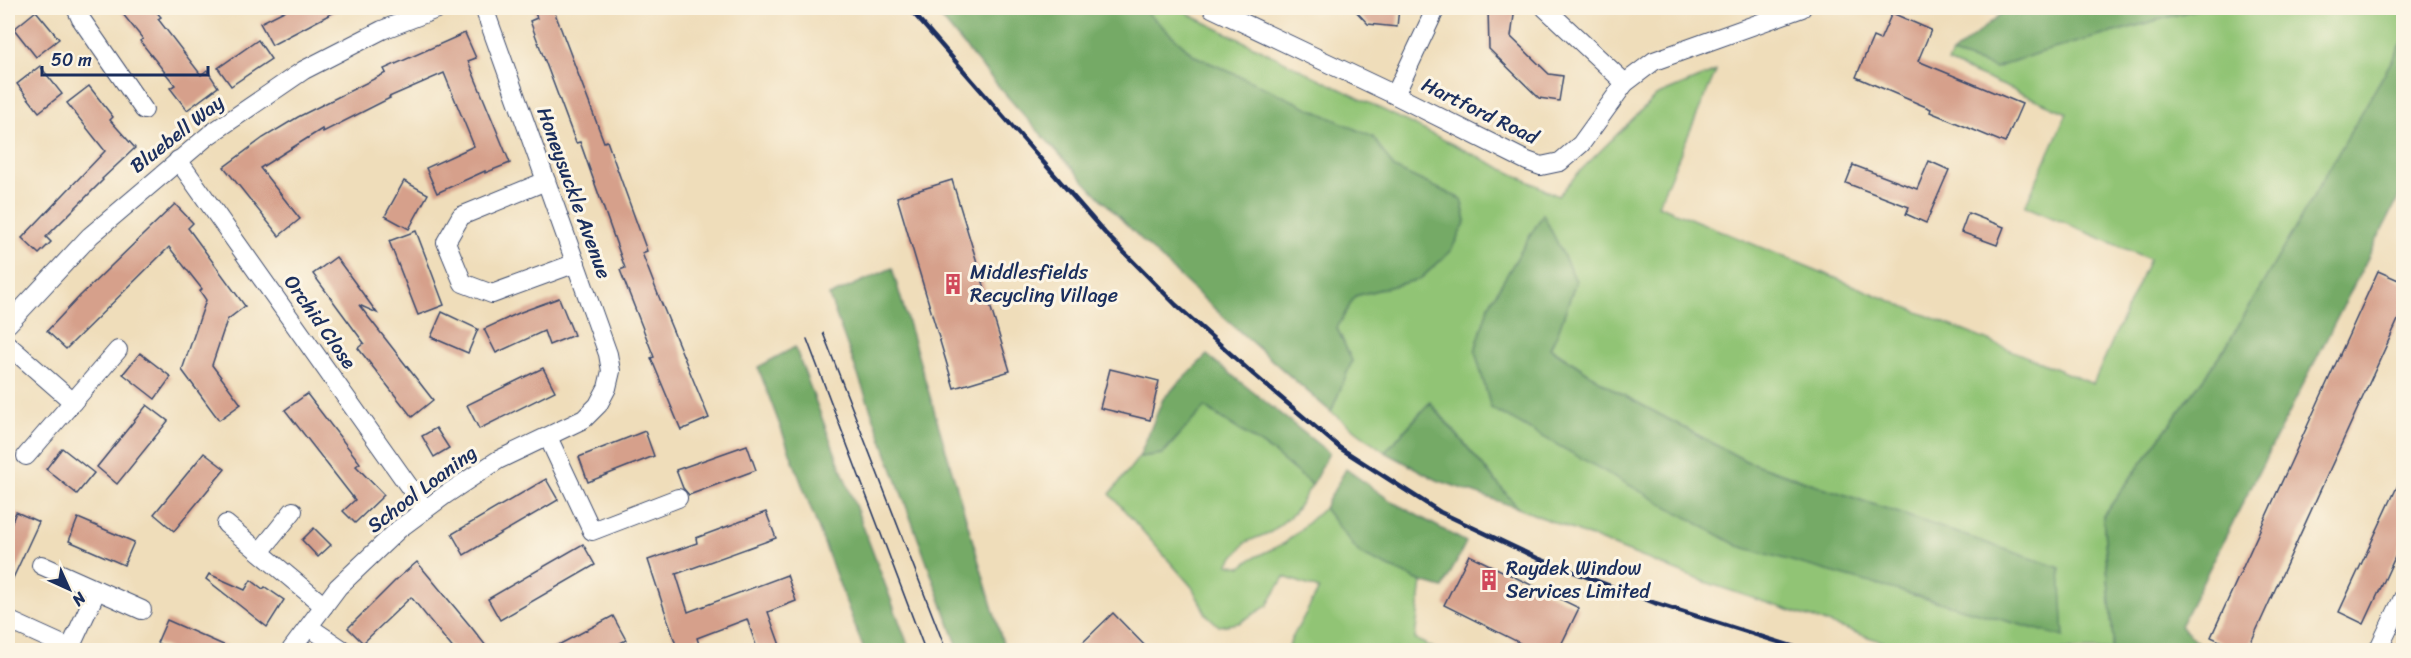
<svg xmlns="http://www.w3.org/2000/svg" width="2411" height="658" font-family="Sriracha,sans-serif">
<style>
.green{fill:#91c475;stroke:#567a6a;stroke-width:1.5;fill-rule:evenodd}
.forest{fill:#74aa66;stroke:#486c62;stroke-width:1.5}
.building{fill:#d6a08b}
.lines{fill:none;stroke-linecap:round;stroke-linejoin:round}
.street-casing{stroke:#3b496c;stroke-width:20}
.street{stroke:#fff;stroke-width:18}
.tram{stroke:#1b2f5e;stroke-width:1.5}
.rail{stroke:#1b2f5e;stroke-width:4.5}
.labels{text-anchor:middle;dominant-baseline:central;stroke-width:6;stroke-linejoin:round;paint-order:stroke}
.street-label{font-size:20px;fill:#1b2f5e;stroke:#fcf5e5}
.poi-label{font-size:20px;fill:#1b2f5e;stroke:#fcf5e5;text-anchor:start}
</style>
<rect width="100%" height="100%" fill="#fcf5e5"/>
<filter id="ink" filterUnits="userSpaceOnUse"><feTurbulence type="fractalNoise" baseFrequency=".0167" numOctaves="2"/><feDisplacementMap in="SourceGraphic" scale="12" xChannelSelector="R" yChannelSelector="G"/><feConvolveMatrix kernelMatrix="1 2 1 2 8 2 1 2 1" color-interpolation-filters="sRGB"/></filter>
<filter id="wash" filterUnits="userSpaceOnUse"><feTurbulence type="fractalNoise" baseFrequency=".008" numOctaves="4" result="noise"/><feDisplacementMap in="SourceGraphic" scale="24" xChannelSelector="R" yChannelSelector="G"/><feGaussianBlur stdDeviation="1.35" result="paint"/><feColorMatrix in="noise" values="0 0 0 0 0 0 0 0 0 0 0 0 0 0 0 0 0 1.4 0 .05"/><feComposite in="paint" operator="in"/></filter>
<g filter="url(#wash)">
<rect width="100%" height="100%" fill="#efddba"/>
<g class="green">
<path d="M1142,8H1182L1192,16L1558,196L1579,172L1656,96L1716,71L1658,205L2093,384L2149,259L2025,206L2067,113L1948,62L1952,54L1995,68L2035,54L2201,8H2403L2404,41L2226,347L2103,516L2113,641L2111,650H1907L1705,582L1518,508L1430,402L1385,452L1331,412L1352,361L1337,328L1355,296L1420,279L1450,252L1466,221L1461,199L1394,168L1372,137L1195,56ZM1543,214L1576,281L1558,332L1550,347L1614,390L1746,461L2060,568L1491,408L1475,351L1489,305Z"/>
<path d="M1204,407L1270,450L1312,485L1294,513L1271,532L1246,542L1228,564L1241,567L1253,558L1285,543L1324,508L1360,554L1422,582L1415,639L1437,650H1288L1291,640L1319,589L1284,577L1267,606L1239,623L1219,626L1206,614L1192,587L1110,494L1139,457L1163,454Z"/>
</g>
<g class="forest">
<path d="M933,8H1142L1195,56L1373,137L1394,168L1461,199L1466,221L1450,252L1420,279L1355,296L1337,328L1352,361L1331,412C1260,350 1189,288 1123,221C1056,153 992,81 933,8Z"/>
<path d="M2005,8H2201L2035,54L1995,68L1952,54L2002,13Z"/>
<path d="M2403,41V189L2180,626L2207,650H2111L2113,641L2103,516L2226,347Z"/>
<path d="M1543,214L1576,281L1558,332L1550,348L1614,390L1746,461L2060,568L2064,637L1738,546L1491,408L1475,351L1489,305Z"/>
<path d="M892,268L1005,650H959L829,296Z"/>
<path d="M795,347L910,650H864L758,367Z"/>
<path d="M1207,355L1329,453L1312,485L1270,450L1205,407L1162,454L1139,457L1163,399Z"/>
<path d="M1430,403L1518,508L1437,480L1385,452Z"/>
<path d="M1346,469L1391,501L1466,542L1443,588L1422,582L1360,554L1324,508Z"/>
</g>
<g id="blocks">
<g class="building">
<path d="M118,8H153L161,17L158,19L201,75L207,70L218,87L187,110L170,88L175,85L140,41L143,39Z"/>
<path d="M290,8H342L272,45L260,23Z"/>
<path d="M533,8H553L604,142L607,141L647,251L642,253L659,297L709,418L681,430L651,358L654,357L620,270L625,268L580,142L576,143L530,21L537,18Z"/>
<path d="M1353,8H1399L1397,27L1368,24Z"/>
<path d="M1488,8H1515L1511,37L1549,74L1563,76L1559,101L1539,98L1489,49Z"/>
<path d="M36,11L59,39L36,57L14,29Z"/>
<path d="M1892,13L1931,30L1918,61L2022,104L2005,143L1930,112L1931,109L1856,77L1873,37L1880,40Z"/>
<path d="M465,33L476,58L468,61L510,163L485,173V171L437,193L426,168L474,146L444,73L389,97L390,98L323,132L322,129L260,168L300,219L279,236L224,167L263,138L298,117L386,73L384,69Z"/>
<path d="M258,40L271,59L231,86L218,68Z"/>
<path d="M40,66L62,94L39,112L17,84Z"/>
<path d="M89,86L113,117L110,120L135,148L102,179L103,180L46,237L51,242L39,254L22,238L105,151L67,103Z"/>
<path d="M1929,161L1949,170L1926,223L1906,214L1909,207L1846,183L1853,165L1917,189Z"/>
<path d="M952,180L1010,371L954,388L897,197Z"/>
<path d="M404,181L428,194L409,229L385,216Z"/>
<path d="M175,204L193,223L188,228L245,306L227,320L212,365L241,404L219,420L182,370L206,300L200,291L202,289L169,247L66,349L47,331L80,296Z"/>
<path d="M1968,213L2004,227L1997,245L1961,232Z"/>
<path d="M416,231L444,305L418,315L389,241Z"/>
<path d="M336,257L377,313L359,305L433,400L412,417L358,348L364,343L313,274Z"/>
<path d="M2378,271L2403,282V309L2247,651H2241L2211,637Z"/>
<path d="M559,298L574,335L549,345L544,331L496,353L484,329L521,312Z"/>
<path d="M442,312L478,329L468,353L431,337Z"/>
<path d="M140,353L171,377L155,399L123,374Z"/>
<path d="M543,368L555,391L479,429L467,405Z"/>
<path d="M1110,369L1159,381L1150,420L1100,408Z"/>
<path d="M307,394L360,463L356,466L384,495L355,523L343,511L355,500L285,410Z"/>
<path d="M147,405L168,421L117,484L97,467Z"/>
<path d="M436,428L449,448L434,457L422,436Z"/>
<path d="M645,431L654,456L588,482L579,457Z"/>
<path d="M747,445L756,470L689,495L683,488L676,470Z"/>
<path d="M62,448L94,473L77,494L46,469Z"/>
<path d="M204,453L225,469L174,531L154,514Z"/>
<path d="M2403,474V540L2364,624L2339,612Z"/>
<path d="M546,479L558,500L464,555L452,534Z"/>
<path d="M16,512L39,522L8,589V531Z"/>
<path d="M766,512L776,538L676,574L688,612L787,575L796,601L768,612L782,651H758L747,619L697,638L701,651H678L648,560L697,543L696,538Z"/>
<path d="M78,518L134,542L124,565L69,541Z"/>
<path d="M314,528L331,545L318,557L302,540Z"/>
<path d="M583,544L595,565L500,620L488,599Z"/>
<path d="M1469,555L1579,608L1558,651H1536L1444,605Z"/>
<path d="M417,562L472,628L490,651H455L411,597L363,643L348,628L397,579Z"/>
<path d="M209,574L245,590L251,580L263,589L265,587L284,600L267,627L206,579Z"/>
<path d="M1113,613L1150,651H1074Z"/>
<path d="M613,616L626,640L606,651H547Z"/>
<path d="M167,620L237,651H174L157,643Z"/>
</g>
</g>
</g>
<g filter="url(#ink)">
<use href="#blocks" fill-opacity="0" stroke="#3b496c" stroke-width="1.5"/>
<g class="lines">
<defs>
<g id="street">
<path d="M76,8L81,19L144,110"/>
<path d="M1212,8L1395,95L1527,161L1541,166L1560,162L1581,144L1625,83L1654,61L1802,8"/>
<path d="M1545,8L1625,83"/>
<path d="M1395,95L1436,8"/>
<path d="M178,160L425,509"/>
<path d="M546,181L461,216L446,242L463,283L492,294L576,263"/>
<path d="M8,324L90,236L209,135L304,70L382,30L439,8"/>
<path d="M8,345L73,402"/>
<path d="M548,437L592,531L678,498"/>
<path d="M26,456L118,350"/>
<path d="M226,524L324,606"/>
<path d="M260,552L293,511"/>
<path d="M41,565L142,610"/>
<path d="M8,620L74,650"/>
<path d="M309,627L343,650"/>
<path d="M70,648L97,590"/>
<path d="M291,650L338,587L399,529L445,495L498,460L584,419L598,405L607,388L611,371L608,354L484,8"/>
<path d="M2378,650L2404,596"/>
</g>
</defs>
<use href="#street" class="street-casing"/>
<use href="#street" class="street"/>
<g class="tram">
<path d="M823,333L946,650"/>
<path d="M807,339L925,650"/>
</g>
<path class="rail" d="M909,8L1105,233L1176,305L1253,374L1340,448L1440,512L1537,558L1655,603L1804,650"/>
</g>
</g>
<defs>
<symbol id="building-bare" viewBox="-9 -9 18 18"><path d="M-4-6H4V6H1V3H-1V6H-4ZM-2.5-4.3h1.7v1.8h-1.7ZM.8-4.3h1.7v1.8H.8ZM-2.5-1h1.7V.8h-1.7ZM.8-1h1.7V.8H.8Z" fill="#d1495b" stroke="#fcf5e5" stroke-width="2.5" paint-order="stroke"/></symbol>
</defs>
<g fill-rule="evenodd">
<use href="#building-bare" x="938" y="269" width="30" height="30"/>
<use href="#building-bare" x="1474" y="565" width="30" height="30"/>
</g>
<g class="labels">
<g class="street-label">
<text transform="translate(1480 111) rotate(26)">Hartford Road</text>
<text transform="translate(177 134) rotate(-38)">Bluebell Way</text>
<text transform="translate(574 193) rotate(70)">Honeysuckle Avenue</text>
<text transform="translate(320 322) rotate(55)">Orchid Close</text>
<text transform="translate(422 489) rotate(-37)">School Loaning</text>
</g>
<g class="poi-label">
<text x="970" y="272">Middlesfields<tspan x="970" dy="23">Recycling Village</tspan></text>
<text x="1506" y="568">Raydek Window<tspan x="1506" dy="23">Services Limited</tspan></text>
</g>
</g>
<rect width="2411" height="658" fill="none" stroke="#fcf5e5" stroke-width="30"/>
<g transform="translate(69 589) rotate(135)" stroke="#fcf5e5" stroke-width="4.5" paint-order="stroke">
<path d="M0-4.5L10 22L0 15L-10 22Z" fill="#1b2f5e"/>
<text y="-9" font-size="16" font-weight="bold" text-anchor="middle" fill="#1b2f5e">N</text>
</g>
<path d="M42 66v9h166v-9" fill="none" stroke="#1b2f5e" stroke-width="3"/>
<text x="51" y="66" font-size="18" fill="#1b2f5e" stroke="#fcf5e5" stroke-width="4.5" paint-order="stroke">50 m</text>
</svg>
